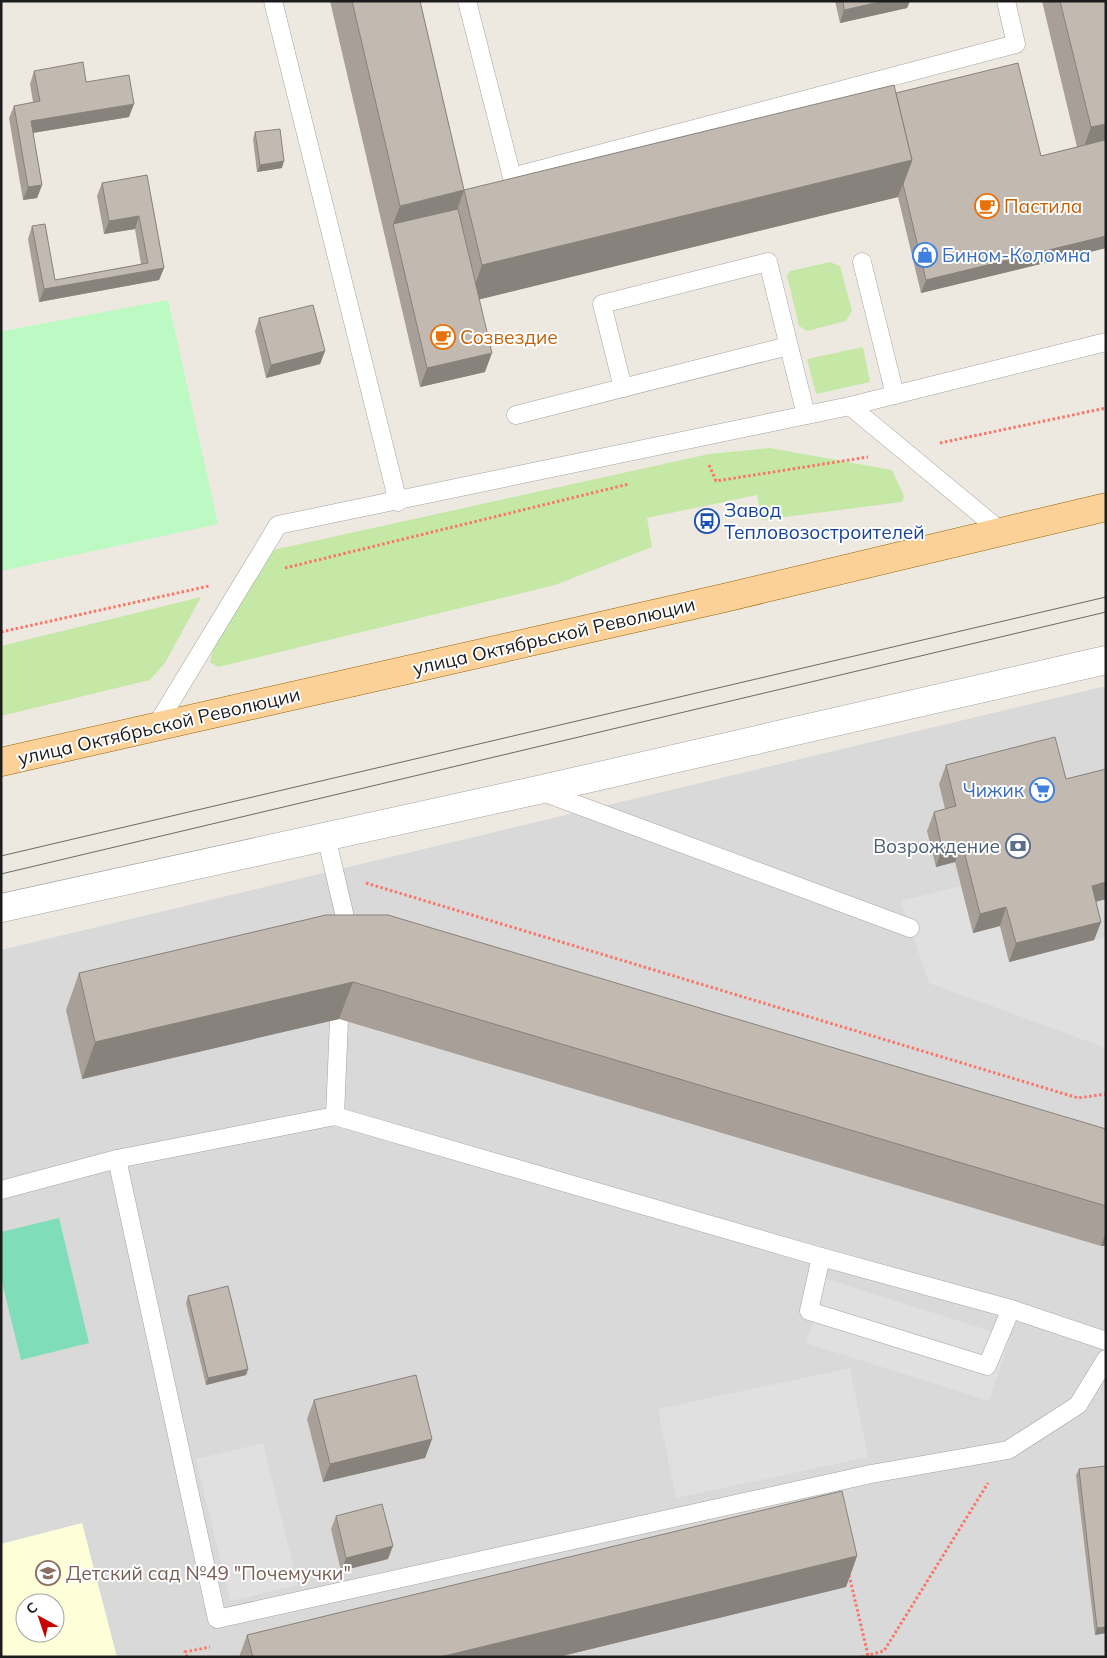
<svg xmlns="http://www.w3.org/2000/svg" width="1107" height="1658" font-family="Mulish,sans-serif">
<style>
.residential{fill:#dad9d9;fill-rule:evenodd}
.education{fill:#feffd9;fill-rule:evenodd}
.grass{fill:#c6e8a6}
.park{fill:#bdf9c2}
.pitch{fill:#7fddb9}
.parking{fill:#e0e0e0}
.lines{fill:none;stroke-linecap:round;stroke-linejoin:round}
.lane-casing{stroke:#a3a3a3;stroke-width:19}
.street-casing{stroke:#a3a3a3;stroke-width:29}
.primary-casing{stroke:#936401;stroke-width:29}
.path{stroke:#f97767;stroke-width:3;stroke-dasharray:2.5 2.5;stroke-linecap:butt}
.lane{stroke:#fff;stroke-width:18}
.street{stroke:#fff;stroke-width:28}
.primary{stroke:#fbd198;stroke-width:28}
.tram{stroke:#6a6a6a;stroke-width:1}
.wall{fill:#a79f98}
.shaded-wall{fill:#88827c}
.building{fill:#c2b9b1;stroke:#88827c}
.labels{text-anchor:middle;dominant-baseline:central;stroke-width:4;stroke-linejoin:round;paint-order:stroke}
.food-label{font-size:19px;fill:#c56008;stroke:#fff;text-anchor:start}
.shop-label{font-size:19px;fill:#366cbe;stroke:#fff;text-anchor:start}
.transit-label{font-size:19px;fill:#164399;stroke:#fff;text-anchor:start}
.street-label{font-size:19px;fill:#1c1c1c;stroke:#fff}
.service-label{font-size:19px;fill:#4e5e75;stroke:#fff;text-anchor:end}
.education-label{font-size:19px;fill:#785e54;stroke:#fff;text-anchor:start}
</style>
<rect width="100%" height="100%" fill="#ede9e1"/>
<path class="residential" d="M1106,686V1657H1V950ZM25,1603H55V1633H25Z"/>
<path class="education" d="M82,1523L117,1657H1V1544ZM25,1603H55V1633H25Z"/>
<g class="grass">
<path d="M830,262L840,266L852,311L846,321L807,331L799,326L787,276L790,271Z"/>
<path d="M863,347L870,382L816,394L807,359Z"/>
<path d="M770,448L892,470L904,496L902,502L762,520L757,495L647,518L652,547L555,585L218,667L210,662L220,620L273,550L709,454Z"/>
<path d="M201,597L165,663L150,680L1,716V646Z"/>
</g>
<path class="park" d="M168,300L218,524L1,571V323L3,331Z"/>
<path class="pitch" d="M59,1218L89,1343L21,1360L1,1278V1232Z"/>
<g class="parking">
<path d="M961,886L973,932L1000,926L1009,962L1106,937V1048L929,983L901,901Z"/>
<path d="M826,1279L1010,1337L989,1401L806,1343Z"/>
<path d="M850,1368L868,1457L676,1498L658,1409Z"/>
<path d="M263,1443L298,1585L230,1601L196,1459Z"/>
</g>
<g class="lines">
<defs>
<g id="lane">
<path d="M273,1L398,502"/>
<path d="M467,1L512,177L1016,44L1006,1"/>
<path d="M862,262L895,395"/>
<path d="M623,388L602,304L768,262L806,415"/>
<path d="M850,406L1002,532"/>
<path d="M516,415L788,346"/>
<path d="M156,726L278,525L850,406L1106,342"/>
<path d="M540,791L910,928"/>
<path d="M326,836L344,913L343,938"/>
<path d="M335,1116L340,996"/>
<path d="M117,1159L217,1619L871,1474L1008,1450L1078,1405L1106,1359"/>
<path d="M1,1190L117,1159L335,1116L821,1257L1011,1309L1106,1341"/>
<path d="M821,1257L809,1311L987,1366L1011,1309"/>
</g>
<path id="street" d="M1,908L538,790L1106,660"/>
<path id="primary" d="M1,762L724,598L1106,507"/>
</defs>
<use href="#lane" class="lane-casing"/>
<use href="#street" class="street-casing"/>
<use href="#primary" class="primary-casing"/>
<g class="path">
<path d="M940,443L1106,408"/>
<path d="M709,465L716,481L868,457"/>
<path d="M285,568L629,484"/>
<path d="M1,632L209,586"/>
<path d="M366,883L1078,1098L1106,1094"/>
<path d="M849,1575L868,1655"/>
<path d="M187,1657L185,1652L210,1647"/>
<path d="M861,1657L884,1651L988,1483"/>
</g>
<use href="#lane" class="lane"/>
<use href="#street" class="street"/>
<use href="#primary" class="primary"/>
<g class="tram">
<path d="M1,856L1106,597"/>
<path d="M1,874L1106,612"/>
</g>
</g>
<g class="wall">
<path d="M330,1H420L464,190L896,93L1041,156L1077,147L1042,1H1106V248L921,293L898,197L479,299L485,372L420,387Z"/>
<path d="M835,1H910L907,8L840,23Z"/>
<path d="M34,71L86,82L129,117L33,133L42,185L37,198L23,200L9,118L14,106L33,102L30,84Z"/>
<path d="M255,132L282,168L257,172L253,139Z"/>
<path d="M147,175L164,268L159,280L39,302L28,239L32,226L55,280L141,264L135,229L104,234L97,196L102,183Z"/>
<path d="M259,318L325,351L320,364L266,378L255,331Z"/>
<path d="M946,765L1066,779L1106,769V899L1096,902L1101,922L1094,940L1009,962L1000,926L973,933L955,862L936,867L927,831L934,812L945,809L939,784Z"/>
<path d="M326,915L1106,1129V1246H1101L339,1019L82,1079L66,1010L79,973Z"/>
<path d="M188,1296L248,1369L246,1375L206,1385L186,1303Z"/>
<path d="M314,1400L432,1439L425,1458L323,1482L307,1419Z"/>
<path d="M1079,1469L1106,1633L1095,1635L1076,1475Z"/>
<path d="M336,1516L388,1559L341,1571L331,1529Z"/>
<path d="M857,1556L846,1587L558,1657H239L247,1635Z"/>
</g>
<g class="shaded-wall">
<path d="M884,1H910L907,8L840,23L844,10Z"/>
<path d="M134,104L129,117L26,134L31,121Z"/>
<path d="M1106,124V137L1100,153L1080,158L1091,127Z"/>
<path d="M912,160L898,197L469,302L482,265Z"/>
<path d="M284,161L282,168L257,172L260,165Z"/>
<path d="M42,185L37,198L23,200L28,187Z"/>
<path d="M464,190L451,228L393,224L400,206Z"/>
<path d="M139,216L135,229L104,234L109,221Z"/>
<path d="M1106,236V248L921,293L926,280Z"/>
<path d="M164,268L159,280L39,302L44,289Z"/>
<path d="M325,351L320,364L266,378L271,365Z"/>
<path d="M492,353L485,372L420,387L427,368Z"/>
<path d="M962,843L955,862L936,867L942,848Z"/>
<path d="M1106,882V899L1085,904L1092,886Z"/>
<path d="M1006,907L1000,926L973,933L980,914Z"/>
<path d="M1101,922L1094,940L1009,962L1016,943Z"/>
<path d="M353,982L339,1019L82,1079L95,1042Z"/>
<path d="M1106,1232V1246H1101Z"/>
<path d="M248,1369L246,1375L206,1385L208,1378Z"/>
<path d="M432,1439L425,1458L323,1482L330,1464Z"/>
<path d="M393,1546L388,1559L341,1571L346,1558Z"/>
<path d="M857,1556L846,1587L558,1657H440Z"/>
<path d="M1106,1627V1633L1095,1635L1097,1628Z"/>
</g>
<g class="building">
<path d="M352,1H420L464,190L894,85L912,160L482,265L464,190L400,206Z"/>
<path d="M843,1H884L844,10Z"/>
<path d="M1060,1H1106V124L1091,127Z"/>
<path d="M83,62L86,82L129,75L134,104L31,121L42,185L28,187L14,106L40,101L34,71Z"/>
<path d="M1018,63L1041,156L1105,140L1106,145V236L926,280L903,184L912,160L896,93Z"/>
<path d="M280,129L284,161L260,165L255,132Z"/>
<path d="M147,175L164,268L44,289L32,226L45,224L55,280L148,263L139,216L109,221L102,183Z"/>
<path d="M458,209L492,353L427,368L393,224Z"/>
<path d="M313,305L325,351L271,365L259,318Z"/>
<path d="M1055,737L1066,779L1106,769V882L1092,886L1101,922L1016,943L1006,907L980,914L962,843L942,848L934,812L956,806L946,765Z"/>
<path d="M326,915H388L1106,1129V1206L353,982L95,1042L79,973Z"/>
<path d="M228,1286L248,1369L208,1378L188,1296Z"/>
<path d="M416,1375L432,1439L330,1464L314,1400Z"/>
<path d="M1106,1466V1627L1097,1628L1079,1469Z"/>
<path d="M842,1491L857,1556L440,1657H253L247,1635Z"/>
<path d="M382,1504L393,1546L346,1558L336,1516Z"/>
</g>
<defs>
<symbol id="cafe-ring" viewBox="-11 -11 22 22"><circle r="9.5" fill="#fff" stroke="#e8710a" stroke-width="1.5"/><path d="M-5.5-4.5H6V0H3Q3 3.5 0 3.5H-2.5Q-5.5 3.5-5.5 0ZM3-3.2v2h1.7v-2ZM-6 4.5H4V6H-6Z" fill="#e8710a"/></symbol>
<symbol id="shop-ring" viewBox="-11 -11 22 22"><circle r="9.5" fill="#fff" stroke="#3f7fe0" stroke-width="1.5"/><path d="M-5-2.5h2.3a2.7 3.5 0 0 1 5.4 0H5L5.5 6h-11ZM-1.5-2.5h3a1.5 2.3 0 0 0-3 0Z" fill="#3f7fe0"/></symbol>
<symbol id="bus-ring" viewBox="-11 -11 22 22"><circle r="9.5" fill="#fff" stroke="#1a4fb4" stroke-width="1.5"/><path d="M-5-6H5V4H4V6H2V4H-2V6H-4V4H-5ZM-3.5-4V0h7V-4ZM-3.5 1.2v1.5H-2V1.2ZM2 1.2v1.5H3.5V1.2Z" fill="#1a4fb4"/></symbol>
<symbol id="supermarket-ring" viewBox="-11 -11 22 22"><circle r="9.5" fill="#fff" stroke="#3f7fe0" stroke-width="1.5"/><path d="M-6-5.5h2.5l.6 2H6L4.5 2H-2.5L-4.4-4H-6ZM-1.5 3.2a1.3 1.3 0 1 0 .1 0ZM3 3.2a1.3 1.3 0 1 0 .1 0Z" fill="#3f7fe0"/></symbol>
<symbol id="bank-ring" viewBox="-11 -11 22 22"><circle r="9.5" fill="#fff" stroke="#5c6f8a" stroke-width="1.5"/><path d="M-6-4H6V4H-6ZM0-2.3a2.3 2.3 0 1 0 0 4.6a2.3 2.3 0 1 0 0-4.6Z" fill="#5c6f8a"/></symbol>
<symbol id="school-ring" viewBox="-11 -11 22 22"><circle r="9.5" fill="#fff" stroke="#8d6e63" stroke-width="1.5"/><path d="M0-5L7-2L0 1L-7-2ZM-4 1L0 2.5L4 1V4Q0 6-4 4Z" fill="#8d6e63"/></symbol>
</defs>
<g fill-rule="evenodd">
<use href="#cafe-ring" x="973" y="192" width="28" height="28"/>
<use href="#shop-ring" x="911" y="241" width="28" height="28"/>
<use href="#cafe-ring" x="429" y="323" width="28" height="28"/>
<use href="#bus-ring" x="693" y="507" width="28" height="28"/>
<use href="#supermarket-ring" x="1028" y="776" width="28" height="28"/>
<use href="#bank-ring" x="1004" y="832" width="28" height="28"/>
<use href="#school-ring" x="34" y="1559" width="28" height="28"/>
</g>
<g class="labels">
<g class="food-label">
<text x="1004" y="206">Пастила</text>
<text x="460" y="337">Созвездие</text>
</g>
<g class="shop-label">
<text x="942" y="255">Бином-Коломна</text>
<text x="1024" y="790" text-anchor="end">Чижик</text>
</g>
<g class="transit-label">
<text x="724" y="510">Завод<tspan x="724" dy="22">Тепловозостроителей</tspan></text>
</g>
<g class="street-label">
<text transform="translate(554 636) rotate(-13)">улица Октябрьской Революции</text>
<text transform="translate(159 726) rotate(-13)">улица Октябрьской Революции</text>
</g>
<g class="service-label">
<text x="1000" y="846">Возрождение</text>
</g>
<g class="education-label">
<text x="66" y="1573">Детский сад №49 "Почемучки"</text>
</g>
</g>
<rect width="1107" height="1658" fill="none" stroke="#1c1c1c" stroke-width="5"/>
<g transform="translate(40 1618) rotate(320)"><circle r="24" fill="#ffffff" stroke="#a4a4a4"/>
<path d="M0-4L9 19L0 12L-9 19Z" fill="#c70301"/>
<text y="-8" font-size="14" font-weight="bold" text-anchor="middle" fill="#1c1c1c">С</text>
</g>
</svg>
